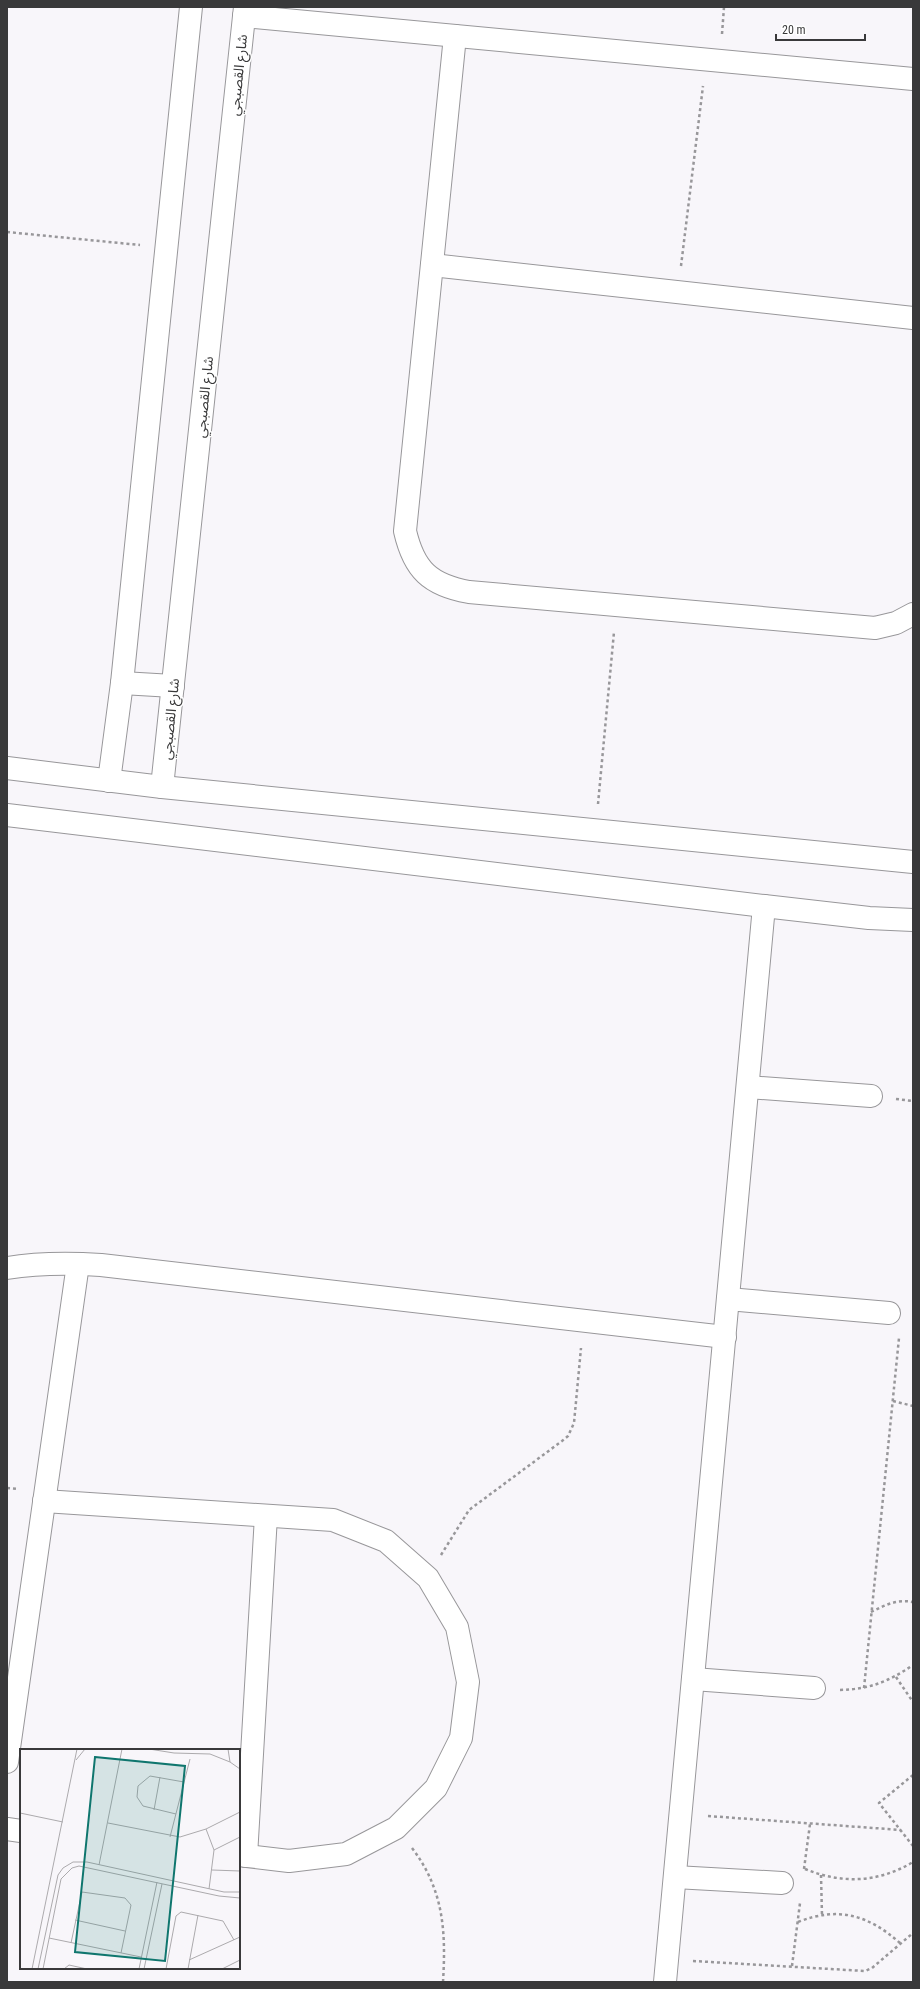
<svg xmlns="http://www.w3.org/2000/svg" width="920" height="1989" font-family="'Roboto Condensed','Noto Sans Arabic',sans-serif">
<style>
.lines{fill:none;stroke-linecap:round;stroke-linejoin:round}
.minor-casing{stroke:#98979a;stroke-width:24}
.path{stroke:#98979a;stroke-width:2.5;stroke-dasharray:3 3;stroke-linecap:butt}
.minor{stroke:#fff;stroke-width:22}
.labels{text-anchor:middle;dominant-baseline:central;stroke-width:3;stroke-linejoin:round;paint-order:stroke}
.street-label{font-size:14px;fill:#39393a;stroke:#fff}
.inset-road{fill:none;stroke:#acaaad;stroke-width:1}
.view{fill:#0f766e;fill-opacity:0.15;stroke:#0f766e;stroke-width:2}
.inset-edge{fill:none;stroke:#39393a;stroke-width:2}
</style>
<rect width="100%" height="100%" fill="#f8f6fa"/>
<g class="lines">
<defs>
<g id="minor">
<path d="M244,16L913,79"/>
<path d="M455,36L405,531C414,570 430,585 469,592L875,628L896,623L913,614"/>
<path d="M432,265L913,318"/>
<path d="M122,683L173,686"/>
<path d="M7,768L162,787L913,862"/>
<path d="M109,781L122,683L191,7"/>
<path d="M162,787L245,7"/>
<path d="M7,815L764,906L869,918L913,920"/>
<path d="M748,1087L871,1096"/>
<path d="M7,1268C38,1263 70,1263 101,1265L725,1337"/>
<path d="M728,1299L889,1313"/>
<path d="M44,1501L333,1520L386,1541L428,1578L457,1627L468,1682L461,1738L436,1788L396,1828L346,1854L289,1861L239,1855"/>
<path d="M693,1679L814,1688"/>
<path d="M7,1762L78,1264"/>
<path d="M7,1829L21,1831"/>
<path d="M246,1856L266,1516"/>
<path d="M675,1877L782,1883"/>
<path d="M665,1982L764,906"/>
</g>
</defs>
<use href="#minor" class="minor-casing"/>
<g class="path">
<path d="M722,34L724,7"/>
<path d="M7,232L140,245"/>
<path d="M681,266L703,86"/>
<path d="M598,804L614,632"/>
<path d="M896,1099L913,1101"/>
<path d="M893,1401L913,1406"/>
<path d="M7,1488L18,1489"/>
<path d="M441,1555L469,1510L562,1441L568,1436L574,1423L581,1348"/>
<path d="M871,1612C885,1605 897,1599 913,1602"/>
<path d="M896,1677L913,1702"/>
<path d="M864,1688L899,1338"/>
<path d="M840,1690C870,1689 888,1682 913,1665"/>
<path d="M913,1775L879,1803L913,1846"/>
<path d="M708,1816L901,1830"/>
<path d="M412,1848C444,1890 446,1932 443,1982"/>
<path d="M804,1869L810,1824"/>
<path d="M805,1869C842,1884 878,1883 913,1862"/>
<path d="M821,1875L822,1915"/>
<path d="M798,1922C839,1906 868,1915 900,1943"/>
<path d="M693,1961L865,1971L872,1968L913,1933"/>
<path d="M792,1966L800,1903"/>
</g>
<use href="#minor" class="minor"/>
</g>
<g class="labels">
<g class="street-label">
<text transform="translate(238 75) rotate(-84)">شارع القصبجي</text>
<text transform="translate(204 397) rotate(-84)">شارع القصبجي</text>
<text transform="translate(170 719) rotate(-84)">شارع القصبجي</text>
</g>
</g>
<g transform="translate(20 1749)">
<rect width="220" height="220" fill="#f8f6fa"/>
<path class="inset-road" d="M129,0L154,4L190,5L210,13M208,0L210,13L220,20M56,11L65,0M134,61L140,28M0,64L43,73M156,65L123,57L117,48L118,37L130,27L164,33M88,74L160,88L186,80L220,63M186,80L194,101L189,140M150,88L170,10M194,101L220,88M79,116L102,0M192,121L220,122M55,171L105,182M29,189L121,208M51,194L62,143L105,149L111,156L101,204M169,211L220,188M12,220L57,0M18,220L38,126L43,119L53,113H67L204,143H220M23,220L41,130L52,119L59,117L199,147L220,149M44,220L49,216L67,220M119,220L137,133M124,220L142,135M146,220L156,167L161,163L203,172L214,191M168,220L178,166M202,220L220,211"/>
<path class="view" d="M75,8L165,17L145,212L55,203Z"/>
<rect width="220" height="220" class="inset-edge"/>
</g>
<rect width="920" height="1989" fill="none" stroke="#39393a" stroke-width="16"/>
<path d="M776 34v6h89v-6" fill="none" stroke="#39393a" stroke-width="2"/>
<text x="782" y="34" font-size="12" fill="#39393a" stroke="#ffffff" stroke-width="3" paint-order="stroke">20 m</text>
</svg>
